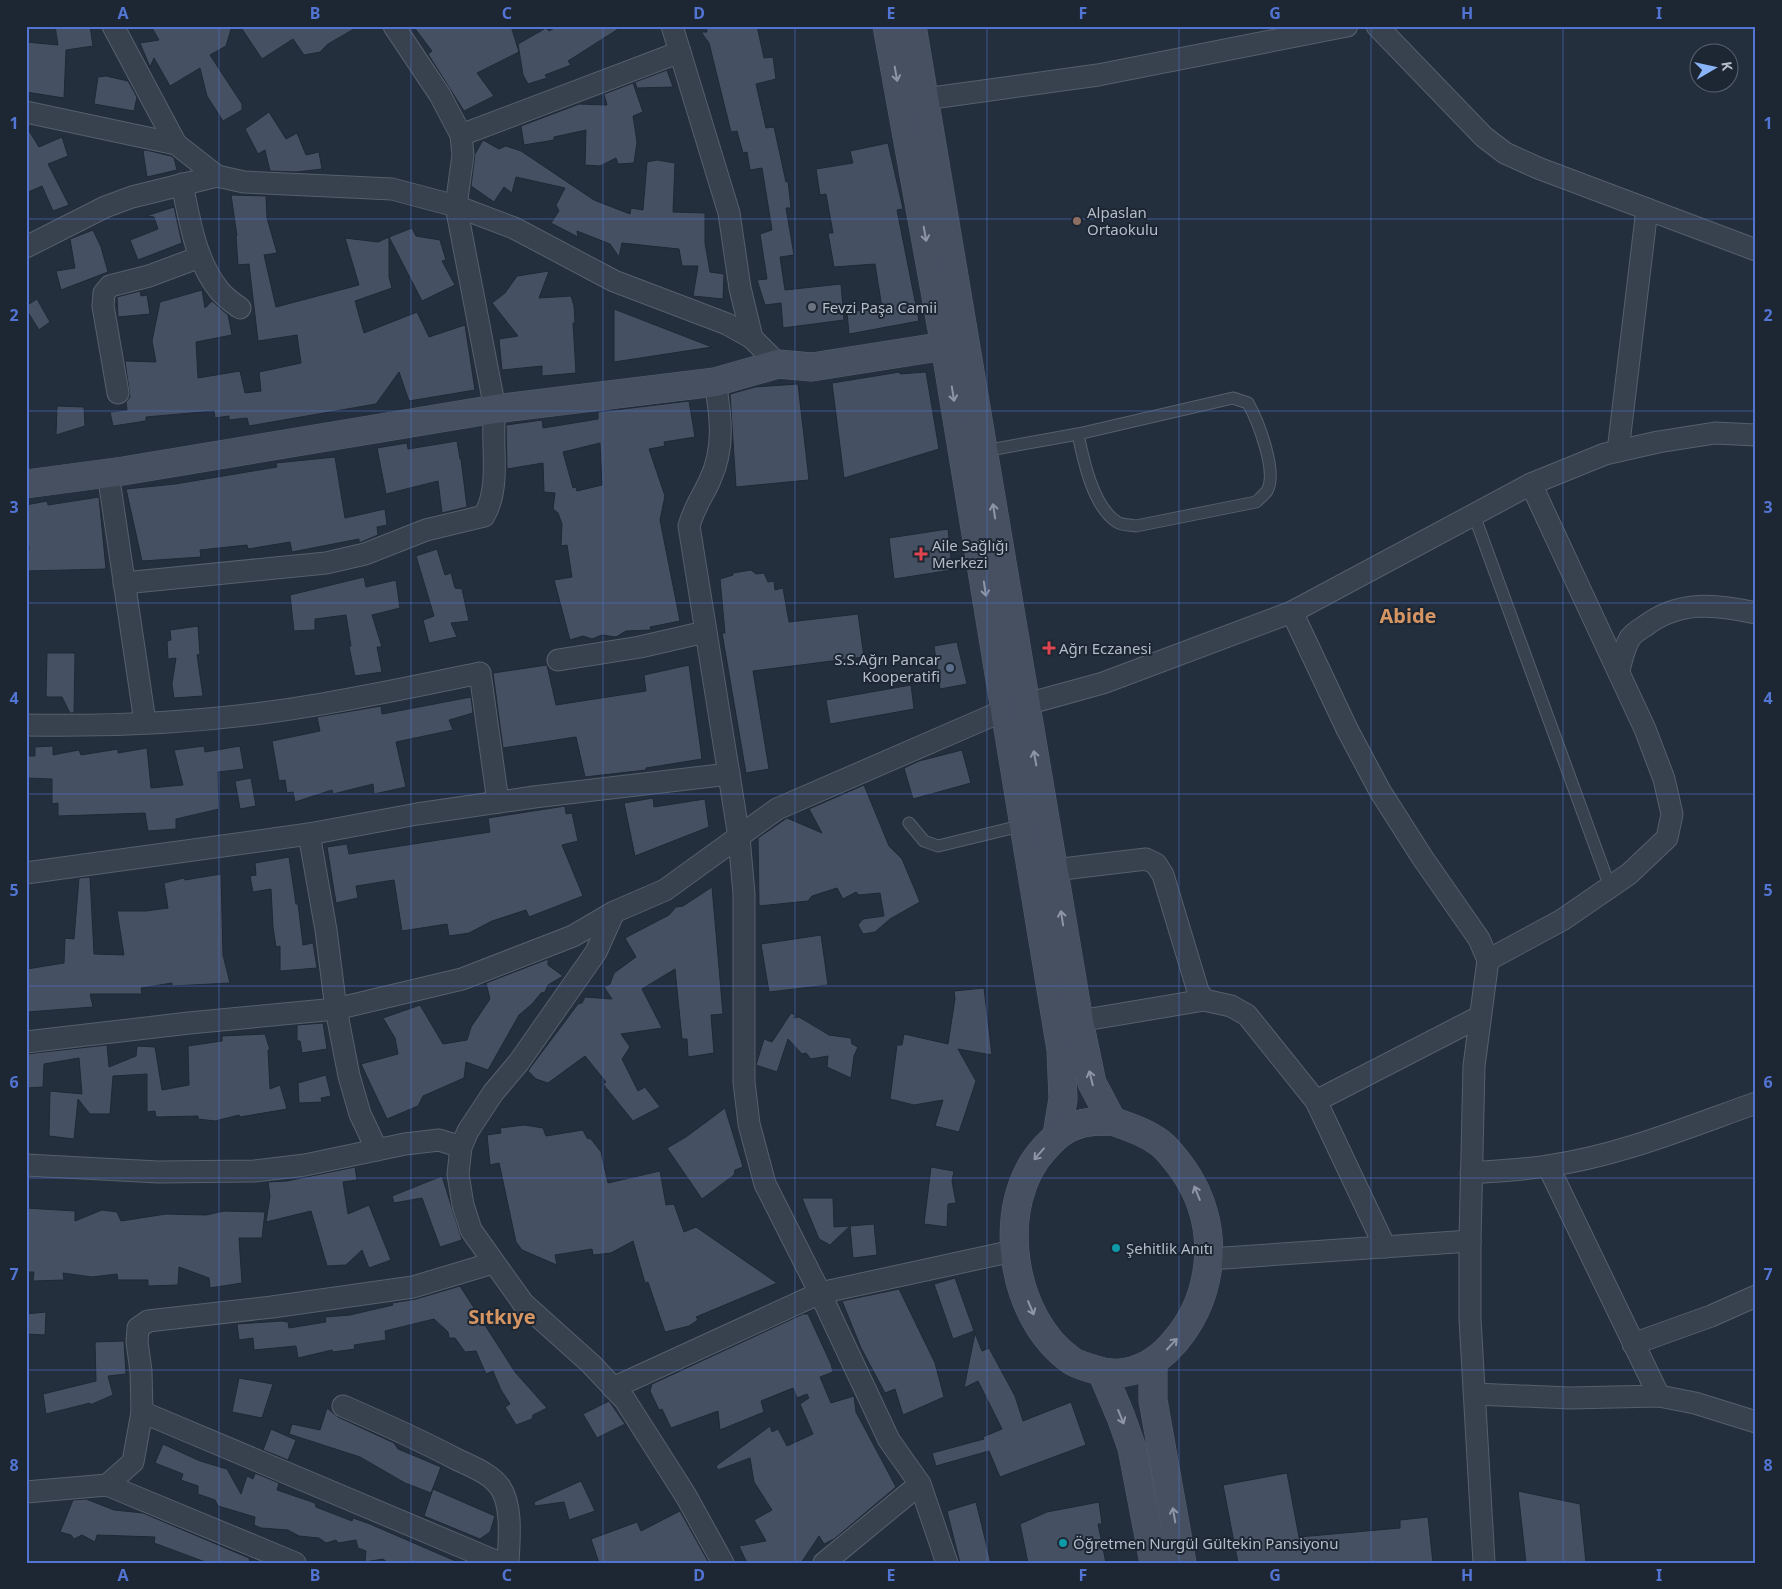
<svg xmlns="http://www.w3.org/2000/svg" width="1782" height="1589" font-family="'Noto Sans',sans-serif">
<style>
.building{fill:#455162;stroke:#1f2835;fill-rule:evenodd}
.lines{fill:none;stroke-linecap:round;stroke-linejoin:round}
.lane-casing{stroke:#565f6c;stroke-width:13}
.street-casing{stroke:#565f6c;stroke-width:23}
.secondary-casing{stroke:#565f6c;stroke-width:29}
.lane{stroke:#38414e;stroke-width:11}
.street{stroke:#38414e;stroke-width:21}
.secondary{stroke:#465061;stroke-width:28}
.oneway{stroke:#8e96a5}
.grid{fill:none;stroke:#5274d3;stroke-width:1;stroke-opacity:0.55}
.education-dot{fill:#8d6e63;stroke:#1d2633;stroke-width:2}
.worship-dot{fill:#6b7280;stroke:#1d2633;stroke-width:2}
.health-dot{fill:#e0444e;stroke:#1d2633;stroke-width:2}
.service-dot{fill:#5c6f8a;stroke:#1d2633;stroke-width:2}
.culture-dot{fill:#0f9aa8;stroke:#1d2633;stroke-width:2}
.labels{text-anchor:middle;dominant-baseline:central;stroke-width:4;stroke-linejoin:round;paint-order:stroke}
.poi-label{font-size:15px;fill:#b4bcc9;stroke:#1d2633;text-anchor:start}
.district-label{font-size:20px;font-weight:bold;fill:#d59563;stroke:#1d2633}
.neatline{fill:none;stroke:#5274d3;stroke-width:2}
.grid-label{font-size:16px;text-anchor:middle;font-weight:bold;fill:#5274d3}
</style>
<rect width="100%" height="100%" fill="#242f3e"/>
<g class="building">
<path d="M55,26H90L93,46L66,50L64,98L26,92V42L58,45Z"/>
<path d="M151,26H232L226,46L210,55L242,104V110L223,121L207,96L200,68L170,86L154,58L150,67L140,43L159,40Z"/>
<path d="M240,26H359L328,44L320,52L304,55L293,39L262,59Z"/>
<path d="M413,26H511L519,52L477,73L494,96L464,111L428,54L432,51Z"/>
<path d="M558,26H623L568,61L571,65L545,75L547,78L528,84L523,75L518,44L546,28L549,31Z"/>
<path d="M706,26H757L764,58L773,57L776,79L756,84L766,128L774,127L786,182L788,181L791,208H786L794,255L780,257L785,290L841,284L844,320L783,328L781,303L765,305L757,280L767,279L760,234L772,230L762,168L750,170L747,152L743,153L737,131L731,132L709,43L701,32H707Z"/>
<path d="M667,70L673,87L637,88L635,82Z"/>
<path d="M106,76L128,81L137,97L134,111L94,104L98,77Z"/>
<path d="M633,83L643,112L633,116L637,142L634,163L618,164L616,158L600,166L585,165L586,130L554,137V140L524,145L521,126L579,104L607,105L604,94Z"/>
<path d="M269,112L286,139L297,133L306,155L319,152L322,169L296,172L270,171L265,150L258,154L245,129Z"/>
<path d="M26,126L39,147L62,137L68,156L48,164L69,205L53,211L42,186L26,193Z"/>
<path d="M483,140L499,149L506,146L521,151L594,200L630,214L631,208L643,210L647,162L657,160L675,163L673,212L705,213V243L710,272L724,274L723,299L693,296L698,266H682L679,249L622,243L619,257L610,244L577,231L578,237L551,223L559,211L556,205L565,188L516,177L512,193L504,187L494,202L471,186L475,154Z"/>
<path d="M888,143L903,209L897,210L919,321L849,334L847,312L882,308L875,264L834,267L828,233H833L826,194L820,195L816,169L853,163L850,151Z"/>
<path d="M146,150L171,156L174,158L177,170L147,177L143,151Z"/>
<path d="M231,195L266,196L267,218L277,253L264,255L276,307L359,285L345,238L378,242L389,237V277L392,288L355,301L364,333L417,312L429,337L465,325L475,390L409,401L399,372L376,404L249,426L247,418L229,420V416L215,418L214,411L146,417V421L113,426L110,412L127,410L126,402L130,397L125,361L156,362L152,341L160,302L202,290L205,308L212,301L228,315L232,335L196,342L198,378L240,371L245,393L261,391L259,372L301,363L297,335L258,341L249,264L238,265L236,236H237Z"/>
<path d="M174,207L182,243L138,260L130,240L158,229L154,217L146,216Z"/>
<path d="M412,228L416,236L440,240L446,260L442,261L455,285L422,301L389,237Z"/>
<path d="M93,230L101,247L108,272L61,290L56,271L75,268L70,239Z"/>
<path d="M549,271L539,298L571,296L574,306L575,323H573L576,373L542,376V366L502,370L499,339L518,336L492,303L505,293L517,276Z"/>
<path d="M140,291L141,296L147,295L150,314L118,317L117,297Z"/>
<path d="M37,299L50,322L39,330L26,309V306Z"/>
<path d="M614,309L712,347L614,362Z"/>
<path d="M900,372V374L926,372L939,449L844,478L832,383Z"/>
<path d="M798,384L809,480L736,487L730,394L755,387Z"/>
<path d="M689,401L695,437L664,442L665,446L649,449L665,496L660,520L680,621L650,627L651,630L626,631L616,637L602,635L592,639L583,636L570,640L554,580L572,577L567,545L561,546L562,524L558,513L553,509L555,493L544,492L543,463L507,469L506,425L542,420L543,428L598,419V412ZM600,443L602,485L577,491L576,487L573,488L563,452Z"/>
<path d="M57,406L84,407L85,426L56,435Z"/>
<path d="M457,441L460,459H461L467,507L442,513L438,481L386,494L377,448L407,443L408,449Z"/>
<path d="M335,457L345,518L385,509L387,525L377,527L378,535L359,543V539L292,552L290,542L248,549L247,545L200,550L201,557L142,561L126,489L175,484L277,467L276,463Z"/>
<path d="M99,497L106,569L26,571V551L29,550L26,505L47,501L48,505Z"/>
<path d="M948,529L952,570L894,579L889,538Z"/>
<path d="M437,549L445,575L451,573L455,588L462,589L469,621L451,623L457,637L429,643L423,620L434,616L416,556Z"/>
<path d="M751,570L756,574L764,573L768,582L774,581L775,590L783,588L789,622L858,614L864,657L753,671L769,769L746,773L722,633H725L720,579L733,575V573Z"/>
<path d="M364,577L366,587L396,580L400,608L372,615L382,647H377L382,672L355,676L349,646H351L346,615L315,619V630L294,631L290,595Z"/>
<path d="M198,626L200,654L197,655L203,696L174,698L172,684L176,658L168,659L167,641L171,640L170,630Z"/>
<path d="M957,642L967,684L940,689L934,646Z"/>
<path d="M47,653H75L74,713H70L62,697H46Z"/>
<path d="M547,665L556,705L646,691L644,675L689,665L702,759L646,768V770L585,777L576,737L503,748L493,673Z"/>
<path d="M911,685L914,709L830,724L826,700Z"/>
<path d="M471,697L473,713L449,720L453,730L396,742L406,787L374,794L373,784L333,794L332,790L295,802L293,792L287,793L285,780L279,781L272,741L320,731L317,717L381,706L382,714Z"/>
<path d="M53,746V755L79,750L81,755L118,749V753L147,748L151,788L183,785L174,750L204,746L205,752L240,746L244,769L218,772L219,809L176,819V829L148,831L145,813L58,816V803L52,804V779L26,778V756H35V747Z"/>
<path d="M962,750L971,783L913,799L904,768L919,761Z"/>
<path d="M251,778L256,806L240,809L235,781Z"/>
<path d="M864,785L889,846L902,859L920,902L890,919L875,932L863,934L858,925L863,919L884,916L880,893L859,895L856,892L843,899L837,888L812,896L808,901L759,906L758,838L787,818L822,833L809,809Z"/>
<path d="M653,798L654,807L705,799L709,827L635,856L624,803Z"/>
<path d="M565,806L566,814L572,813L578,841L562,845L583,896L529,917L526,910L492,921L469,933L449,936L447,924L402,931L394,880L356,886L358,898L336,903L327,847L347,844L349,854L490,832L488,818Z"/>
<path d="M289,857L296,904H298L303,945L313,943L317,968L280,971V946L276,947L273,927L271,889L253,892L250,876L256,875L255,863Z"/>
<path d="M221,874L223,955L230,983L172,986V983L141,988L142,994H90L93,1007L27,1012V969L64,963L65,938L74,939L79,878L90,877L94,954L124,955L117,911H146L168,908L164,883L184,878L185,880Z"/>
<path d="M712,887L723,1014L711,1015L714,1053L688,1057L687,1039H682L675,969L642,989L662,1028L621,1034L630,1047L622,1059L638,1091L645,1087L660,1107L633,1121L603,1084L606,1082L585,1056L548,1083L536,1079L528,1071L530,1068L578,1004L582,1003L585,997L612,999L604,987L610,984L614,973L636,957L625,938L669,915L676,907L683,906Z"/>
<path d="M821,935L828,985L769,992L761,944Z"/>
<path d="M548,959V965L563,976L548,985L545,992L541,993L532,1004L519,1015L488,1070L466,1062L464,1078L423,1096L418,1106L387,1119L361,1064L398,1054L395,1038L383,1018L420,1005L443,1044L467,1040L471,1027L490,999L486,983Z"/>
<path d="M984,988L992,1055L958,1049L976,1081L959,1132L935,1126L943,1100L914,1105L890,1099L897,1045H902L904,1034L948,1044L955,999L954,991Z"/>
<path d="M791,1013L795,1015L794,1018L799,1017L829,1035L851,1038L852,1044L858,1047L854,1056L851,1078L827,1067L828,1056L811,1059L806,1053L802,1054L788,1039L777,1072L756,1065L764,1039L772,1042Z"/>
<path d="M323,1023L327,1049L302,1053L300,1041H297V1025Z"/>
<path d="M265,1034L270,1050H268L270,1089L280,1085L287,1109L240,1117L239,1115L215,1121L198,1119V1116L156,1117L155,1111L147,1112V1074L113,1076L110,1114H90L78,1099L74,1139L49,1136L50,1091L82,1094L79,1058L44,1064L43,1087L26,1088V1054L107,1045L109,1067L136,1056L137,1046L155,1047L162,1090L189,1085L188,1046L222,1041V1036Z"/>
<path d="M326,1075L331,1096L321,1098L322,1102L299,1103L298,1083Z"/>
<path d="M725,1108L743,1167L735,1170L734,1175L702,1199L667,1148L686,1137Z"/>
<path d="M524,1125L543,1128L546,1136L583,1130L587,1138L591,1139L601,1152L608,1183L660,1171L666,1205L674,1204L684,1232L696,1227L777,1283L696,1317L698,1320L689,1326L665,1332L648,1282L645,1283L633,1241L611,1253L593,1255L592,1249L555,1255L557,1265L522,1250L516,1242L499,1163L490,1165L487,1135L501,1133L500,1128Z"/>
<path d="M355,1167L357,1180L343,1182L348,1214L369,1205L391,1260L369,1268L362,1250L346,1265L327,1266L311,1211L266,1222L270,1196L268,1182L287,1181Z"/>
<path d="M931,1167L954,1171L952,1181L956,1203L948,1204L947,1227L924,1224Z"/>
<path d="M442,1176L462,1240L440,1247L422,1198L394,1203L392,1196Z"/>
<path d="M802,1198H833L834,1227L850,1226L830,1245L819,1239Z"/>
<path d="M26,1208L75,1211V1221L102,1210L117,1212L121,1221L166,1214L206,1215L224,1211L265,1212L262,1238H239L242,1283L210,1288L209,1278L179,1267L178,1285L148,1286V1280H118L117,1274L92,1277L63,1273L64,1280L33,1281L34,1272H26Z"/>
<path d="M874,1224L877,1255L853,1258L850,1226Z"/>
<path d="M955,1278L974,1331L953,1339L934,1284Z"/>
<path d="M460,1286L515,1372L547,1408L533,1415L532,1419L516,1425L505,1407L510,1404L501,1390L493,1371L486,1374L476,1351L465,1352L455,1338H449L448,1332L434,1319L385,1331L386,1340L354,1345L355,1349L333,1352L332,1350L298,1358L296,1346L254,1350L253,1338L239,1340L237,1324L282,1321L288,1322L289,1328L326,1322L325,1317L350,1315L393,1305L392,1303L416,1299Z"/>
<path d="M899,1289L935,1363L944,1397L903,1415L895,1389L885,1393L861,1348L842,1301Z"/>
<path d="M46,1312L45,1335L26,1334V1314Z"/>
<path d="M803,1314H808L831,1364L833,1372L820,1377L831,1403L854,1396L856,1412L896,1487L834,1539L824,1544L819,1536L801,1563H747L739,1546L766,1541L754,1520L772,1510L754,1482L750,1458L718,1470L716,1466L770,1426L772,1432L778,1429L787,1446L813,1434L800,1404L809,1398L807,1394L797,1398L793,1388L761,1401L764,1412L720,1430L718,1411L671,1428L662,1409L659,1410L650,1391L652,1384Z"/>
<path d="M975,1333L982,1351L989,1348L1015,1396L1023,1421L1071,1402L1086,1445L1000,1477L989,1451L936,1466L932,1453L984,1439L983,1437L1002,1429L978,1381L964,1388Z"/>
<path d="M124,1341L126,1374L108,1376L113,1395L90,1405V1403L46,1414L43,1394L96,1381L95,1342Z"/>
<path d="M239,1378L273,1384L262,1418L232,1412Z"/>
<path d="M609,1401L625,1424L597,1438L583,1414Z"/>
<path d="M327,1408L338,1417L394,1443L398,1449L441,1467L431,1493L405,1483L360,1457L289,1434L292,1424L320,1430Z"/>
<path d="M271,1429L296,1440L288,1460L263,1450Z"/>
<path d="M163,1444L200,1461L227,1469L241,1494L247,1476L253,1479L255,1473L279,1483L277,1490L315,1503L316,1507L352,1521L353,1518L370,1524L460,1563H388L383,1559L365,1562L366,1551L358,1548L356,1540L338,1543L336,1540L326,1543L319,1538L299,1536L288,1530L261,1528L254,1525L255,1517L218,1506L215,1500L198,1494V1486L181,1480L183,1474L155,1463Z"/>
<path d="M1287,1473L1299,1537L1400,1528V1520L1428,1517L1433,1563H1238L1223,1485Z"/>
<path d="M581,1481L595,1511L569,1520L564,1502L535,1506L534,1502Z"/>
<path d="M433,1489L495,1516L490,1532L480,1539L424,1516Z"/>
<path d="M1518,1491L1580,1504L1586,1563H1526Z"/>
<path d="M86,1499L114,1510L143,1513L249,1558L250,1563H208L154,1543L155,1537L97,1535L95,1542L82,1535L74,1539L71,1535L60,1532L73,1500Z"/>
<path d="M976,1502L991,1563H960L947,1511Z"/>
<path d="M1099,1502L1102,1524H1098L1106,1563H1028L1020,1524L1047,1512Z"/>
<path d="M680,1511L709,1563H599L591,1539L637,1522L641,1531Z"/>
</g>
<g class="lines">
<defs>
<g id="lane">
<path d="M984,451L1078,434L1233,398L1248,403C1258,421 1278,472 1267,491C1264,495 1259,499 1256,502L1136,526C1130,525 1121,525 1117,522C1093,507 1083,459 1078,434"/>
<path d="M1474,515L1610,887"/>
<path d="M909,823L924,841L938,846L1024,825"/>
</g>
<g id="street">
<path d="M113,26L176,144"/>
<path d="M672,26L729,213L740,288L752,338"/>
<path d="M1377,26L1484,137L1505,153L1538,168L1756,250"/>
<path d="M925,99L1098,75L1347,26"/>
<path d="M26,112L176,144L217,176"/>
<path d="M461,135L680,52"/>
<path d="M182,184C190,221 195,260 219,290C224,297 233,303 240,308"/>
<path d="M26,247L105,207L132,197L217,176L244,182L392,189L456,206L514,228L614,281L727,324L752,338L778,364"/>
<path d="M715,382C721,416 725,448 710,480C702,498 695,505 689,526L739,837L744,894V1082L749,1124L765,1184L820,1293L889,1440L920,1484L947,1563"/>
<path d="M118,393L103,306L104,293L110,286L149,276L200,257"/>
<path d="M1618,451L1647,209"/>
<path d="M108,473L145,722"/>
<path d="M124,583L326,563L365,554L426,530L484,516C502,485 490,443 495,409L456,206L463,155L461,135L440,95L394,26"/>
<path d="M1292,612L1347,729L1380,791L1422,857L1479,939L1488,960L1474,1066L1470,1241V1319L1484,1563"/>
<path d="M558,660L640,647L705,632"/>
<path d="M1619,670C1622,659 1624,648 1630,638C1634,633 1640,629 1645,626C1679,600 1716,604 1756,613"/>
<path d="M26,725C125,727 225,721 322,704C375,695 427,684 480,673L498,802"/>
<path d="M309,834L326,930L336,1009L349,1076L360,1114L377,1150"/>
<path d="M1054,870L1146,859L1156,864L1163,875L1198,991L1204,1000L1231,1006L1247,1015L1316,1101L1385,1247"/>
<path d="M26,873L309,834L417,814L534,797L729,774"/>
<path d="M614,912L596,952L519,1062L493,1093L468,1131L461,1147L458,1174L463,1205L471,1230L523,1303L591,1364L625,1400L686,1496L723,1563"/>
<path d="M1488,960L1562,920L1629,874L1667,838L1672,814L1664,779L1645,729L1531,484"/>
<path d="M1079,1021L1204,1000"/>
<path d="M26,1042L189,1023L336,1009L462,979L573,936L614,912L665,890L777,809L1005,710L1103,683L1292,612L1531,484L1605,454L1658,442L1715,433L1756,435"/>
<path d="M1316,1101L1479,1017"/>
<path d="M26,1165L158,1172L254,1171L305,1165L405,1144L439,1140L461,1147"/>
<path d="M1548,1166L1659,1396"/>
<path d="M1471,1173C1496,1171 1522,1170 1547,1166C1619,1156 1688,1127 1756,1103"/>
<path d="M1210,1259L1470,1241"/>
<path d="M1633,1344L1711,1316L1756,1296"/>
<path d="M613,1388L820,1293L1013,1251"/>
<path d="M1475,1394L1570,1398L1659,1396L1695,1403L1756,1422"/>
<path d="M343,1406C382,1423 420,1440 458,1460C472,1467 490,1473 500,1487C513,1506 509,1541 508,1563"/>
<path d="M142,1412L500,1563"/>
<path d="M107,1485L295,1563"/>
<path d="M26,1492L107,1485L133,1462L142,1412L141,1371L137,1342L138,1328L148,1321L272,1307L413,1287L493,1263"/>
<path d="M824,1563L920,1484"/>
</g>
<g id="secondary">
<path d="M887,26L945,346L1061,1050L1063,1099L1057,1135"/>
<path d="M912,26L1079,1021L1092,1083L1112,1121C1129,1127 1145,1132 1160,1143C1168,1149 1176,1160 1182,1168C1223,1225 1216,1302 1166,1351C1146,1370 1120,1379 1093,1369C1087,1367 1078,1365 1072,1361C1010,1319 993,1203 1045,1148C1053,1139 1062,1130 1074,1126C1087,1121 1099,1121 1112,1121"/>
<path d="M26,484L123,471L495,409L715,382L778,364L812,367L945,346"/>
<path d="M1153,1363V1400L1182,1563"/>
<path d="M1102,1372L1121,1417L1132,1448L1154,1563"/>
</g>
</defs>
<use href="#lane" class="lane-casing"/>
<use href="#street" class="street-casing"/>
<use href="#secondary" class="secondary-casing"/>
<use href="#lane" class="lane"/>
<use href="#street" class="street"/>
<use href="#secondary" class="secondary"/>
</g>
<defs><path id="oneway-shaft" d="M-6 0H5M1.5-3L5.5 0L1.5 3" fill="none" stroke-width="1.6" stroke-linecap="round" stroke-linejoin="round" transform="scale(1.25)"/></defs>
<g class="oneway">
<use href="#oneway-shaft" transform="translate(896 74) rotate(80)"/>
<use href="#oneway-shaft" transform="translate(925 234) rotate(80)"/>
<use href="#oneway-shaft" transform="translate(953 394) rotate(81)"/>
<use href="#oneway-shaft" transform="translate(994 511) rotate(-99)"/>
<use href="#oneway-shaft" transform="translate(985 589) rotate(81)"/>
<use href="#oneway-shaft" transform="translate(1035 758) rotate(-100)"/>
<use href="#oneway-shaft" transform="translate(1062 918) rotate(-99)"/>
<use href="#oneway-shaft" transform="translate(1091 1078) rotate(-104)"/>
<use href="#oneway-shaft" transform="translate(1039 1154) rotate(131)"/>
<use href="#oneway-shaft" transform="translate(1197 1193) rotate(-112)"/>
<use href="#oneway-shaft" transform="translate(1031 1308) rotate(67)"/>
<use href="#oneway-shaft" transform="translate(1172 1344) rotate(-47)"/>
<use href="#oneway-shaft" transform="translate(1121 1417) rotate(68)"/>
<use href="#oneway-shaft" transform="translate(1174 1515) rotate(-100)"/>
</g>
<path class="grid" d="M219,26V1563M411,26V1563M603,26V1563M795,26V1563M987,26V1563M1179,26V1563M1371,26V1563M1563,26V1563M26,219H1756M26,411H1756M26,603H1756M26,794H1756M26,986H1756M26,1178H1756M26,1370H1756"/>
<circle class="education-dot" cx="1077" cy="221" r="5"/>
<circle class="worship-dot" cx="812" cy="307" r="5"/>
<g class="health-dot">
<path d="M918.5 546.5h5v5h5v5h-5v5h-5v-5h-5v-5h5z"/>
<path d="M1046.5 640.5h5v5h5v5h-5v5h-5v-5h-5v-5h5z"/>
</g>
<circle class="service-dot" cx="950" cy="668" r="5"/>
<g class="culture-dot">
<circle cx="1116" cy="1248" r="5"/>
<circle cx="1063" cy="1543" r="5"/>
</g>
<g class="labels">
<g class="poi-label">
<text x="1087" y="212">Alpaslan<tspan x="1087" dy="17">Ortaokulu</tspan></text>
<text x="822" y="307">Fevzi Paşa Camii</text>
<text x="932" y="545">Aile Sağlığı<tspan x="932" dy="17">Merkezi</tspan></text>
<text x="1059" y="648">Ağrı Eczanesi</text>
<text x="940" y="659" text-anchor="end">S.S.Ağrı Pancar<tspan x="940" dy="17">Kooperatifi</tspan></text>
<text x="1126" y="1248">Şehitlik Anıtı</text>
<text x="1073" y="1543">Öğretmen Nurgül Gültekin Pansiyonu</text>
</g>
<g class="district-label">
<text x="1408" y="615">Abide</text>
<text x="502" y="1316">Sıtkıye</text>
</g>
</g>
<rect width="1782" height="1589" fill="none" stroke="#1d2633" stroke-width="55"/>
<g transform="translate(1714 68) rotate(81)"><circle r="24" fill="#1d2633" stroke="#59626f"/>
<path d="M0-4L9 19L0 12L-9 19Z" fill="#8ab4f8"/>
<text y="-8" font-size="14" font-weight="bold" text-anchor="middle" fill="#b4bcc9">K</text>
</g>
<rect x="28" y="28" width="1726" height="1534" class="neatline"/>
<g class="grid-label">
<text x="123" y="19">A</text>
<text x="315" y="19">B</text>
<text x="507" y="19">C</text>
<text x="699" y="19">D</text>
<text x="891" y="19">E</text>
<text x="1083" y="19">F</text>
<text x="1275" y="19">G</text>
<text x="1467" y="19">H</text>
<text x="1659" y="19">I</text>
<text x="14" y="129">1</text>
<text x="1768" y="129">1</text>
<text x="14" y="321">2</text>
<text x="1768" y="321">2</text>
<text x="14" y="513">3</text>
<text x="1768" y="513">3</text>
<text x="14" y="704">4</text>
<text x="1768" y="704">4</text>
<text x="14" y="896">5</text>
<text x="1768" y="896">5</text>
<text x="14" y="1088">6</text>
<text x="1768" y="1088">6</text>
<text x="14" y="1280">7</text>
<text x="1768" y="1280">7</text>
<text x="14" y="1471">8</text>
<text x="1768" y="1471">8</text>
<text x="123" y="1581">A</text>
<text x="315" y="1581">B</text>
<text x="507" y="1581">C</text>
<text x="699" y="1581">D</text>
<text x="891" y="1581">E</text>
<text x="1083" y="1581">F</text>
<text x="1275" y="1581">G</text>
<text x="1467" y="1581">H</text>
<text x="1659" y="1581">I</text>
</g>
</svg>
